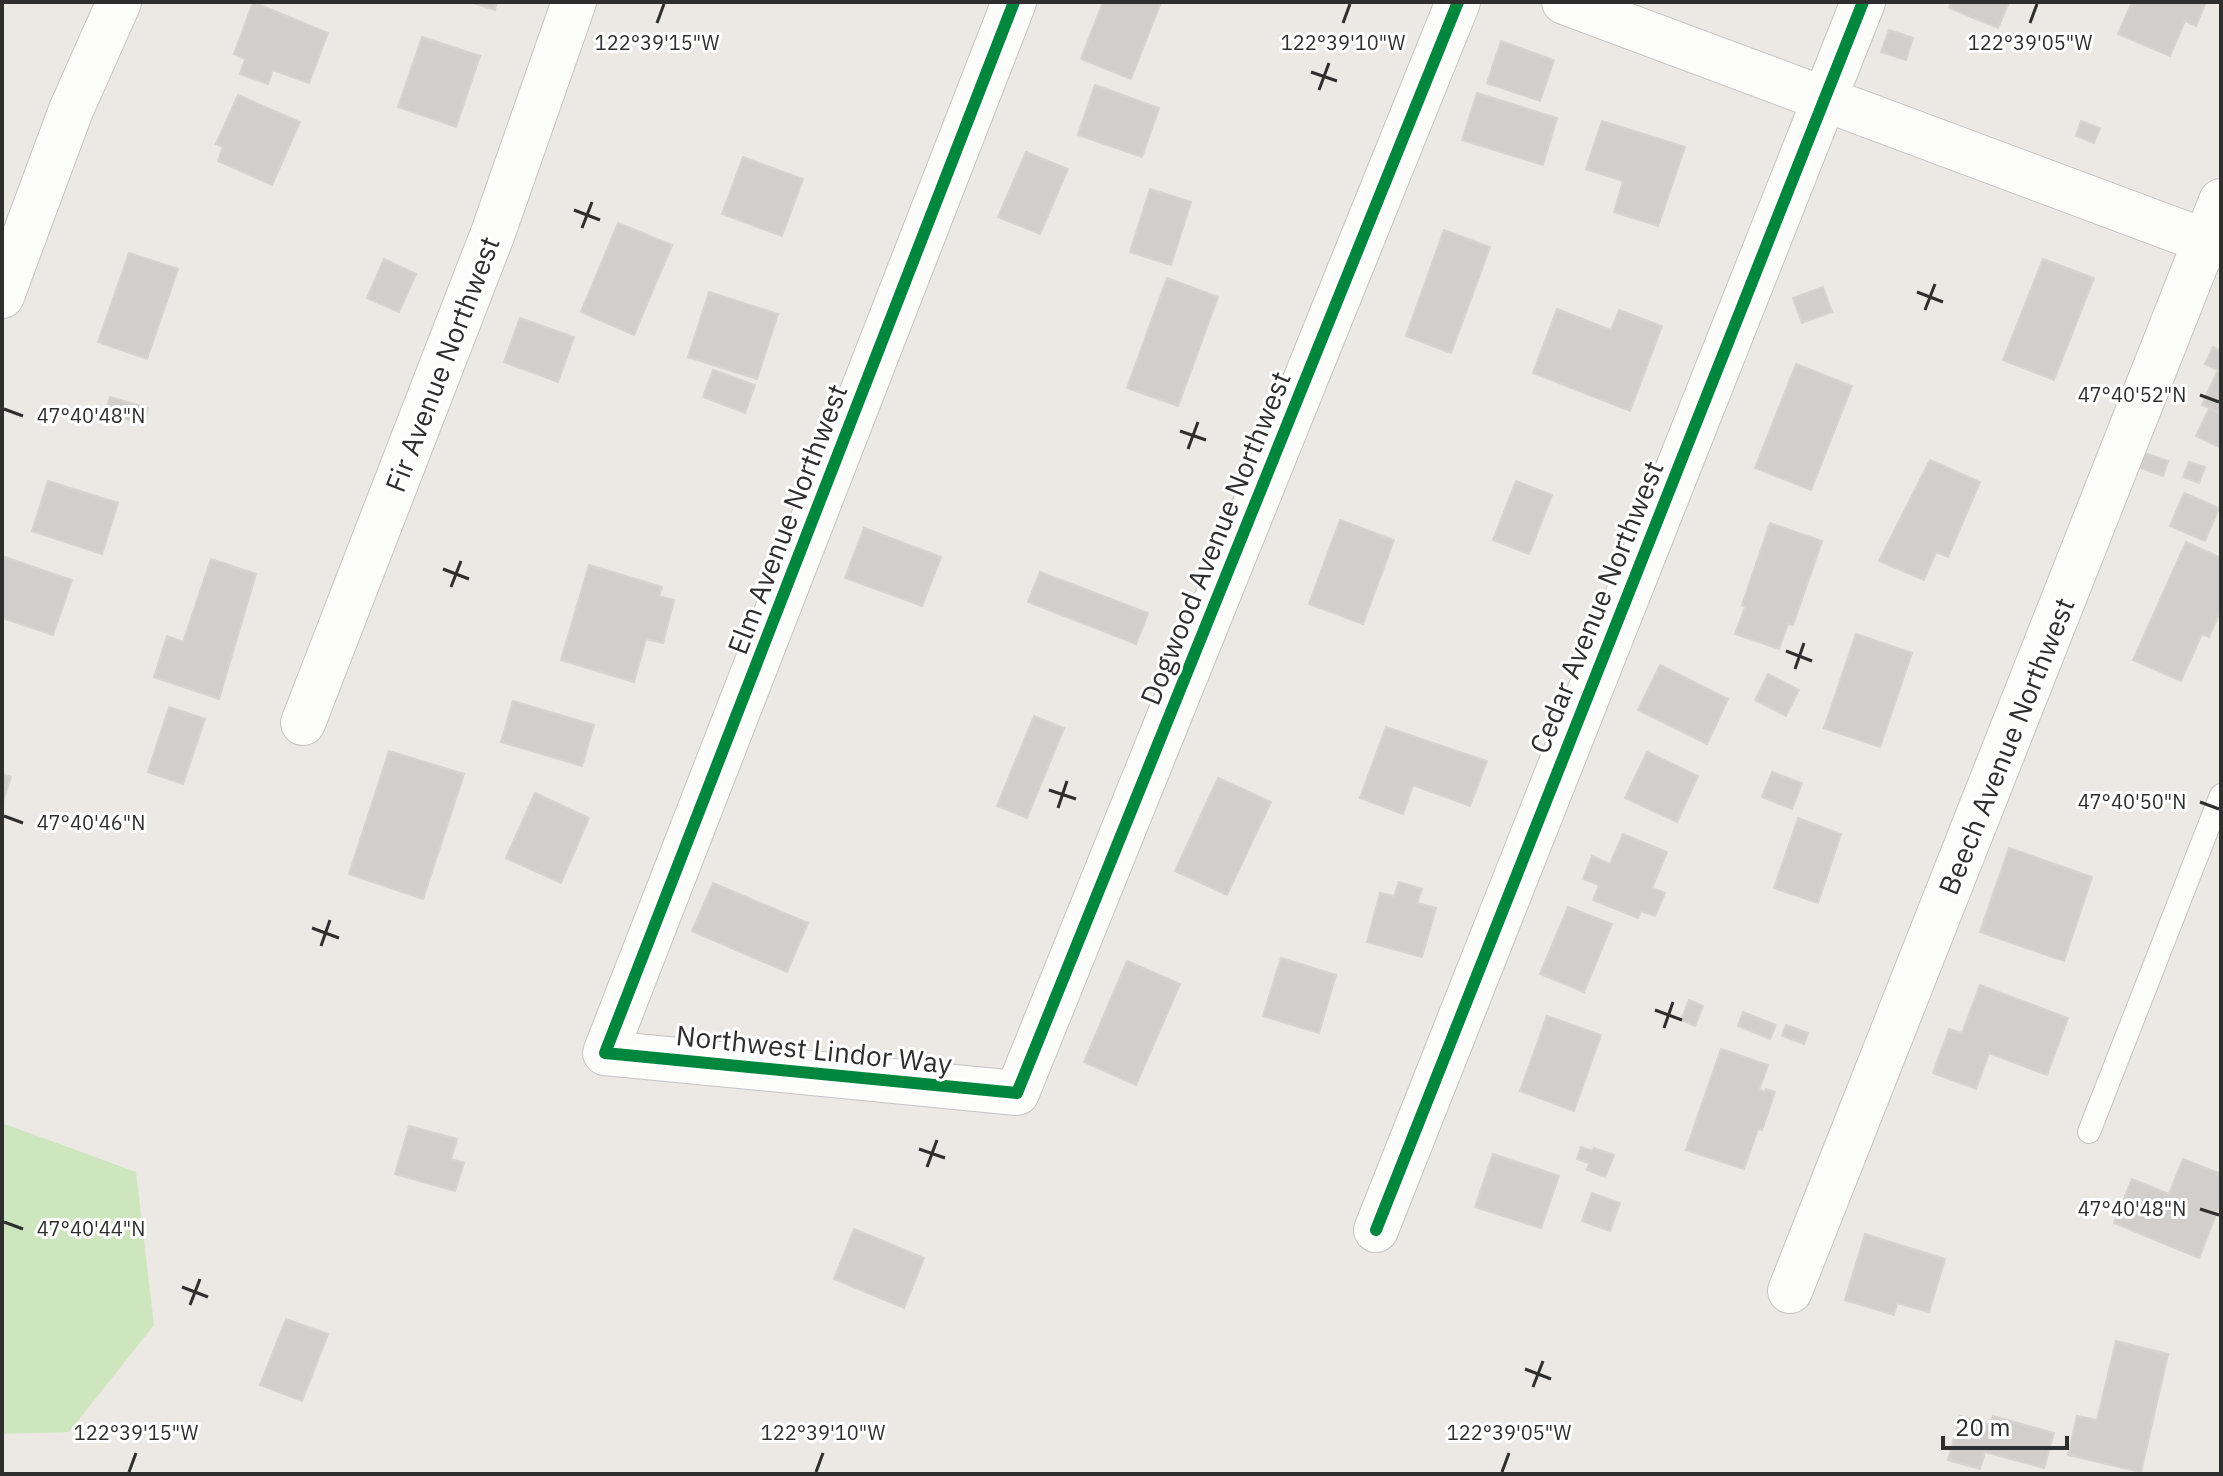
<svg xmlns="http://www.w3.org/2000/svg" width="2223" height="1476" font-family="'IBM Plex Sans',sans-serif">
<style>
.green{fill:#cee6be}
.building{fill:#d1cecb;stroke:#d7d4d0;stroke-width:2}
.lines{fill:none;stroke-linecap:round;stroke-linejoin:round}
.service-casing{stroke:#c5c4c5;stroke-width:24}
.minor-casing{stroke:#c5c4c5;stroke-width:46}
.service{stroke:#fcfcfb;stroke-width:22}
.minor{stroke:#fcfcfb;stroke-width:44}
.cycleway-casing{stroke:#fff;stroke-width:17}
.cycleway{stroke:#00873e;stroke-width:12}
.ticks{fill:none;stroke:#2e2e2e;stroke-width:3}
.labels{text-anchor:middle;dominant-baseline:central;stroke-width:6;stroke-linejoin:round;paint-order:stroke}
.street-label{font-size:28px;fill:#2e2e2e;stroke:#fff}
.ticks-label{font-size:20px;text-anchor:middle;fill:#2e2e2e;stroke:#fff;stroke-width:6;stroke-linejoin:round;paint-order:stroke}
</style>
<rect width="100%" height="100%" fill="#ece8e4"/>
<path class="green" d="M2,1123L136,1172L154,1325L69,1432L2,1434Z"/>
<g class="building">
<path d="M253,2L328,33L309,83L273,70L268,84L240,74L245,59L234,54Z"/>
<path d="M470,2H497L495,10Z"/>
<path d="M1103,2H1161L1131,79L1081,59Z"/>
<path d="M1951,2H2009L1998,28L1949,8Z"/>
<path d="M2132,2H2206L2196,26L2185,21L2170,56L2118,34Z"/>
<path d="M1889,30L1913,38L1906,60L1881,52Z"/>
<path d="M422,37L480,56L456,127L398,107Z"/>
<path d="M1501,41L1554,60L1540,101L1487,83Z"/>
<path d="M1095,85L1159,108L1142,157L1078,135Z"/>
<path d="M1477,93L1557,118L1543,165L1462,140Z"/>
<path d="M238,95L300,122L272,185L218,161L223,147L216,144Z"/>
<path d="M1602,121L1685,147L1658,226L1614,212L1623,181L1586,169Z"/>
<path d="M2081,121L2100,128L2094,143L2076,136Z"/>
<path d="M1026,152L1068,169L1040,234L998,217Z"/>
<path d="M743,157L803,179L782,236L722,214Z"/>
<path d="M1150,189L1191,202L1171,265L1130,252Z"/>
<path d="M618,223L672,245L634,335L581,312Z"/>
<path d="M1444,230L1490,247L1451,353L1406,336Z"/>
<path d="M129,253L178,269L147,359L98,342Z"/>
<path d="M384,259L416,274L399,312L367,298Z"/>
<path d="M2043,259L2094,278L2054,380L2003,360Z"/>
<path d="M1167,278L1218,297L1178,406L1127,388Z"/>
<path d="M1823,287L1832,312L1802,323L1793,298Z"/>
<path d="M709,292L778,314L757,379L688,357Z"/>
<path d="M1557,309L1611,330L1619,310L1662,326L1630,411L1533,373Z"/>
<path d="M520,318L574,337L558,382L504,362Z"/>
<path d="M2213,347L2221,351V413L2202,405L2218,370L2205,364Z"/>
<path d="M1796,364L1852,386L1811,490L1755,468Z"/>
<path d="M713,370L755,385L745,413L703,397Z"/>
<path d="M110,397L148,408L144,424L105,413Z"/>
<path d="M2209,409L2221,414V448L2196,436Z"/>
<path d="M2145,453L2168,461L2163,476L2140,468Z"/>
<path d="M1930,460L1980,482L1948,557L1936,552L1924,580L1879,561Z"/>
<path d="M2189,462L2205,467L2199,483L2183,477Z"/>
<path d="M48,481L118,503L102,554L32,531Z"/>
<path d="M1516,481L1552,495L1529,554L1493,540Z"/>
<path d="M2184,493L2219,508L2205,541L2170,526Z"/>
<path d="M1340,520L1394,540L1363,624L1309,604Z"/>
<path d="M1770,523L1822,541L1793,625L1788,624L1779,649L1735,634L1745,607L1742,605Z"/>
<path d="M864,528L941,557L922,606L845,578Z"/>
<path d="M2186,542L2221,558V610L2209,637L2202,634L2181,681L2133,660Z"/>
<path d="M2,556L72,580L53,635L2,618Z"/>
<path d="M211,559L256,574L219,699L154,677L167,636L183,642Z"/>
<path d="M589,565L662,587L659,596L674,600L663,643L646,639L634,682L561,660Z"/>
<path d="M1040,572L1148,613L1136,644L1028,602Z"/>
<path d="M1856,634L1912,653L1880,747L1824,728Z"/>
<path d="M1660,665L1728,699L1707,744L1638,710Z"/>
<path d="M1768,674L1799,690L1786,716L1755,700Z"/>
<path d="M513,701L594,725L582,766L501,742Z"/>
<path d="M169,707L205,719L183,784L148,772Z"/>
<path d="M1034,716L1064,728L1027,818L997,806Z"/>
<path d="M1386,727L1487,761L1470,806L1413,785L1403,814L1360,798Z"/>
<path d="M389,751L464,774L423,899L349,874Z"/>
<path d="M1647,752L1698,776L1677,822L1625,798Z"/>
<path d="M1772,772L1802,783L1792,809L1762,797Z"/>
<path d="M2,774L11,777L2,805Z"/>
<path d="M1218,778L1271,802L1227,895L1175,871Z"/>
<path d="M535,793L589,818L561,883L506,858Z"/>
<path d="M1798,818L1841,834L1818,903L1774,888Z"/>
<path d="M1623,834L1667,852L1652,888L1665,893L1655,916L1641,911L1638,918L1593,900L1599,885L1583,879L1592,856L1610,864Z"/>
<path d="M2009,848L2092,877L2064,961L1980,932Z"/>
<path d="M1399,882L1422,889L1417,903L1436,908L1422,957L1367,942L1380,893L1394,896Z"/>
<path d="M713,883L808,923L787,972L692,931Z"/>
<path d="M1568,907L1612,924L1584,992L1540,974Z"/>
<path d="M1281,958L1336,975L1319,1033L1263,1016Z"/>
<path d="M1127,961L1180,984L1136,1085L1084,1062Z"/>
<path d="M1980,985L2068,1018L2047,1075L1989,1053L1976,1089L1933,1073L1949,1029L1962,1033Z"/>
<path d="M1689,1000L1703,1006L1695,1026L1681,1020Z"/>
<path d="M1743,1012L1776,1025L1770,1039L1738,1026Z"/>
<path d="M1547,1016L1601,1035L1574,1111L1520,1091Z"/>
<path d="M1786,1025L1808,1033L1804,1044L1782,1036Z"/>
<path d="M1721,1049L1768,1065L1759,1090L1765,1092L1766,1089L1775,1092L1762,1130L1758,1129L1744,1169L1686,1150Z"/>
<path d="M409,1126L457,1139L451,1159L464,1163L455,1191L395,1174Z"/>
<path d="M1581,1147L1592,1151L1594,1148L1614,1155L1605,1177L1587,1170L1589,1163L1577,1159Z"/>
<path d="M1493,1154L1559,1176L1541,1228L1475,1207Z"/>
<path d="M2183,1159L2221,1174V1202L2199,1258L2114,1223L2132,1179L2169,1194Z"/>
<path d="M1592,1193L1620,1203L1610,1231L1582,1221Z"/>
<path d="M854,1229L924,1258L904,1308L834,1279Z"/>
<path d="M1865,1234L1945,1259L1929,1312L1897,1303L1894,1315L1845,1300Z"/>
<path d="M286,1319L328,1334L302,1401L260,1385Z"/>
<path d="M2116,1341L2168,1354L2141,1472L2068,1455L2077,1416L2097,1420Z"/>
<path d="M1960,1416L1990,1425L1993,1416L2054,1433L2044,1468L1985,1452L1980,1469L1948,1460Z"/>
</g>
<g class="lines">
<defs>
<path id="service" d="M2089,1132L2221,795"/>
<g id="minor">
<path d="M1014,2L605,1053L1017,1093L1458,2"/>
<path d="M1564,2L2221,247"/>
<path d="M2,296L71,110L119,2"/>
<path d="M303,723L493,233L574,2"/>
<path d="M1376,1230L1863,2"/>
<path d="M1790,1291L2221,201"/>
</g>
</defs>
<use href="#service" class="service-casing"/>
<use href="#minor" class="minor-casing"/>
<use href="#service" class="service"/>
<use href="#minor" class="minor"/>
<defs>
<g id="cycleway">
<path d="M1014,2L605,1053L1017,1093L1458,2"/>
<path d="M1376,1230L1863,2"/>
</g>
</defs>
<use href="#cycleway" class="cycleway-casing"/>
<use href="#cycleway" class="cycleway"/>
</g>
<path class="ticks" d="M657,23L664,4M1343,23L1350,4M2030,23L2037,4M1311,72L1337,81M1319,90L1329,63M574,210L600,220M582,228L592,202M1917,292L1943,302M1925,310L1935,284M2200,395L2219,402M4,409L23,416M1180,431L1206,440M1188,449L1198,422M443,569L469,579M451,587L461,561M1786,651L1812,661M1795,669L1804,643M1049,790L1076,799M2200,802L2219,809M1058,808L1067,781M4,816L23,823M312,928L339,938M321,946L330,920M1655,1010L1682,1020M1664,1028L1673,1002M919,1149L945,1158M927,1167L937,1140M2200,1209L2219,1215M4,1222L23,1229M182,1287L208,1297M190,1305L200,1279M1525,1369L1551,1379M1533,1387L1543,1361M129,1472L136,1453M816,1472L823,1453M1502,1472L1509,1453"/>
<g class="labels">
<g class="street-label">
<text transform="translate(442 364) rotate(-69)">Fir Avenue Northwest</text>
<text transform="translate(787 519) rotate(-69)">Elm Avenue Northwest</text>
<text transform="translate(1215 538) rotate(-68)">Dogwood Avenue Northwest</text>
<text transform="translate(1596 607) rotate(-68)">Cedar Avenue Northwest</text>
<text transform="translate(2006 746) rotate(-68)">Beech Avenue Northwest</text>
<text transform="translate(814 1049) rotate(6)">Northwest Lindor Way</text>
</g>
</g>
<g class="ticks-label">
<text x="657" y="50">122°39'15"W</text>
<text x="1343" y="50">122°39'10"W</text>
<text x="2030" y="50">122°39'05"W</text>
<text x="2132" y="402">47°40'52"N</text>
<text x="91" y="423">47°40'48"N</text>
<text x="2132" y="809">47°40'50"N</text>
<text x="91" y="830">47°40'46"N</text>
<text x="2132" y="1216">47°40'48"N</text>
<text x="91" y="1236">47°40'44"N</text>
<text x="136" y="1440">122°39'15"W</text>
<text x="823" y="1440">122°39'10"W</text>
<text x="1509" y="1440">122°39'05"W</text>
</g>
<rect width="2223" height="1476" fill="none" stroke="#2e2e2e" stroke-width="8"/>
<path d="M1943 1436v12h124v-12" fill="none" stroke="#2e2e2e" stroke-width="4"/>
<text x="1955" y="1436" font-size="24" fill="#2e2e2e" stroke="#ffffff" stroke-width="6" paint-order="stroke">20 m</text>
</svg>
